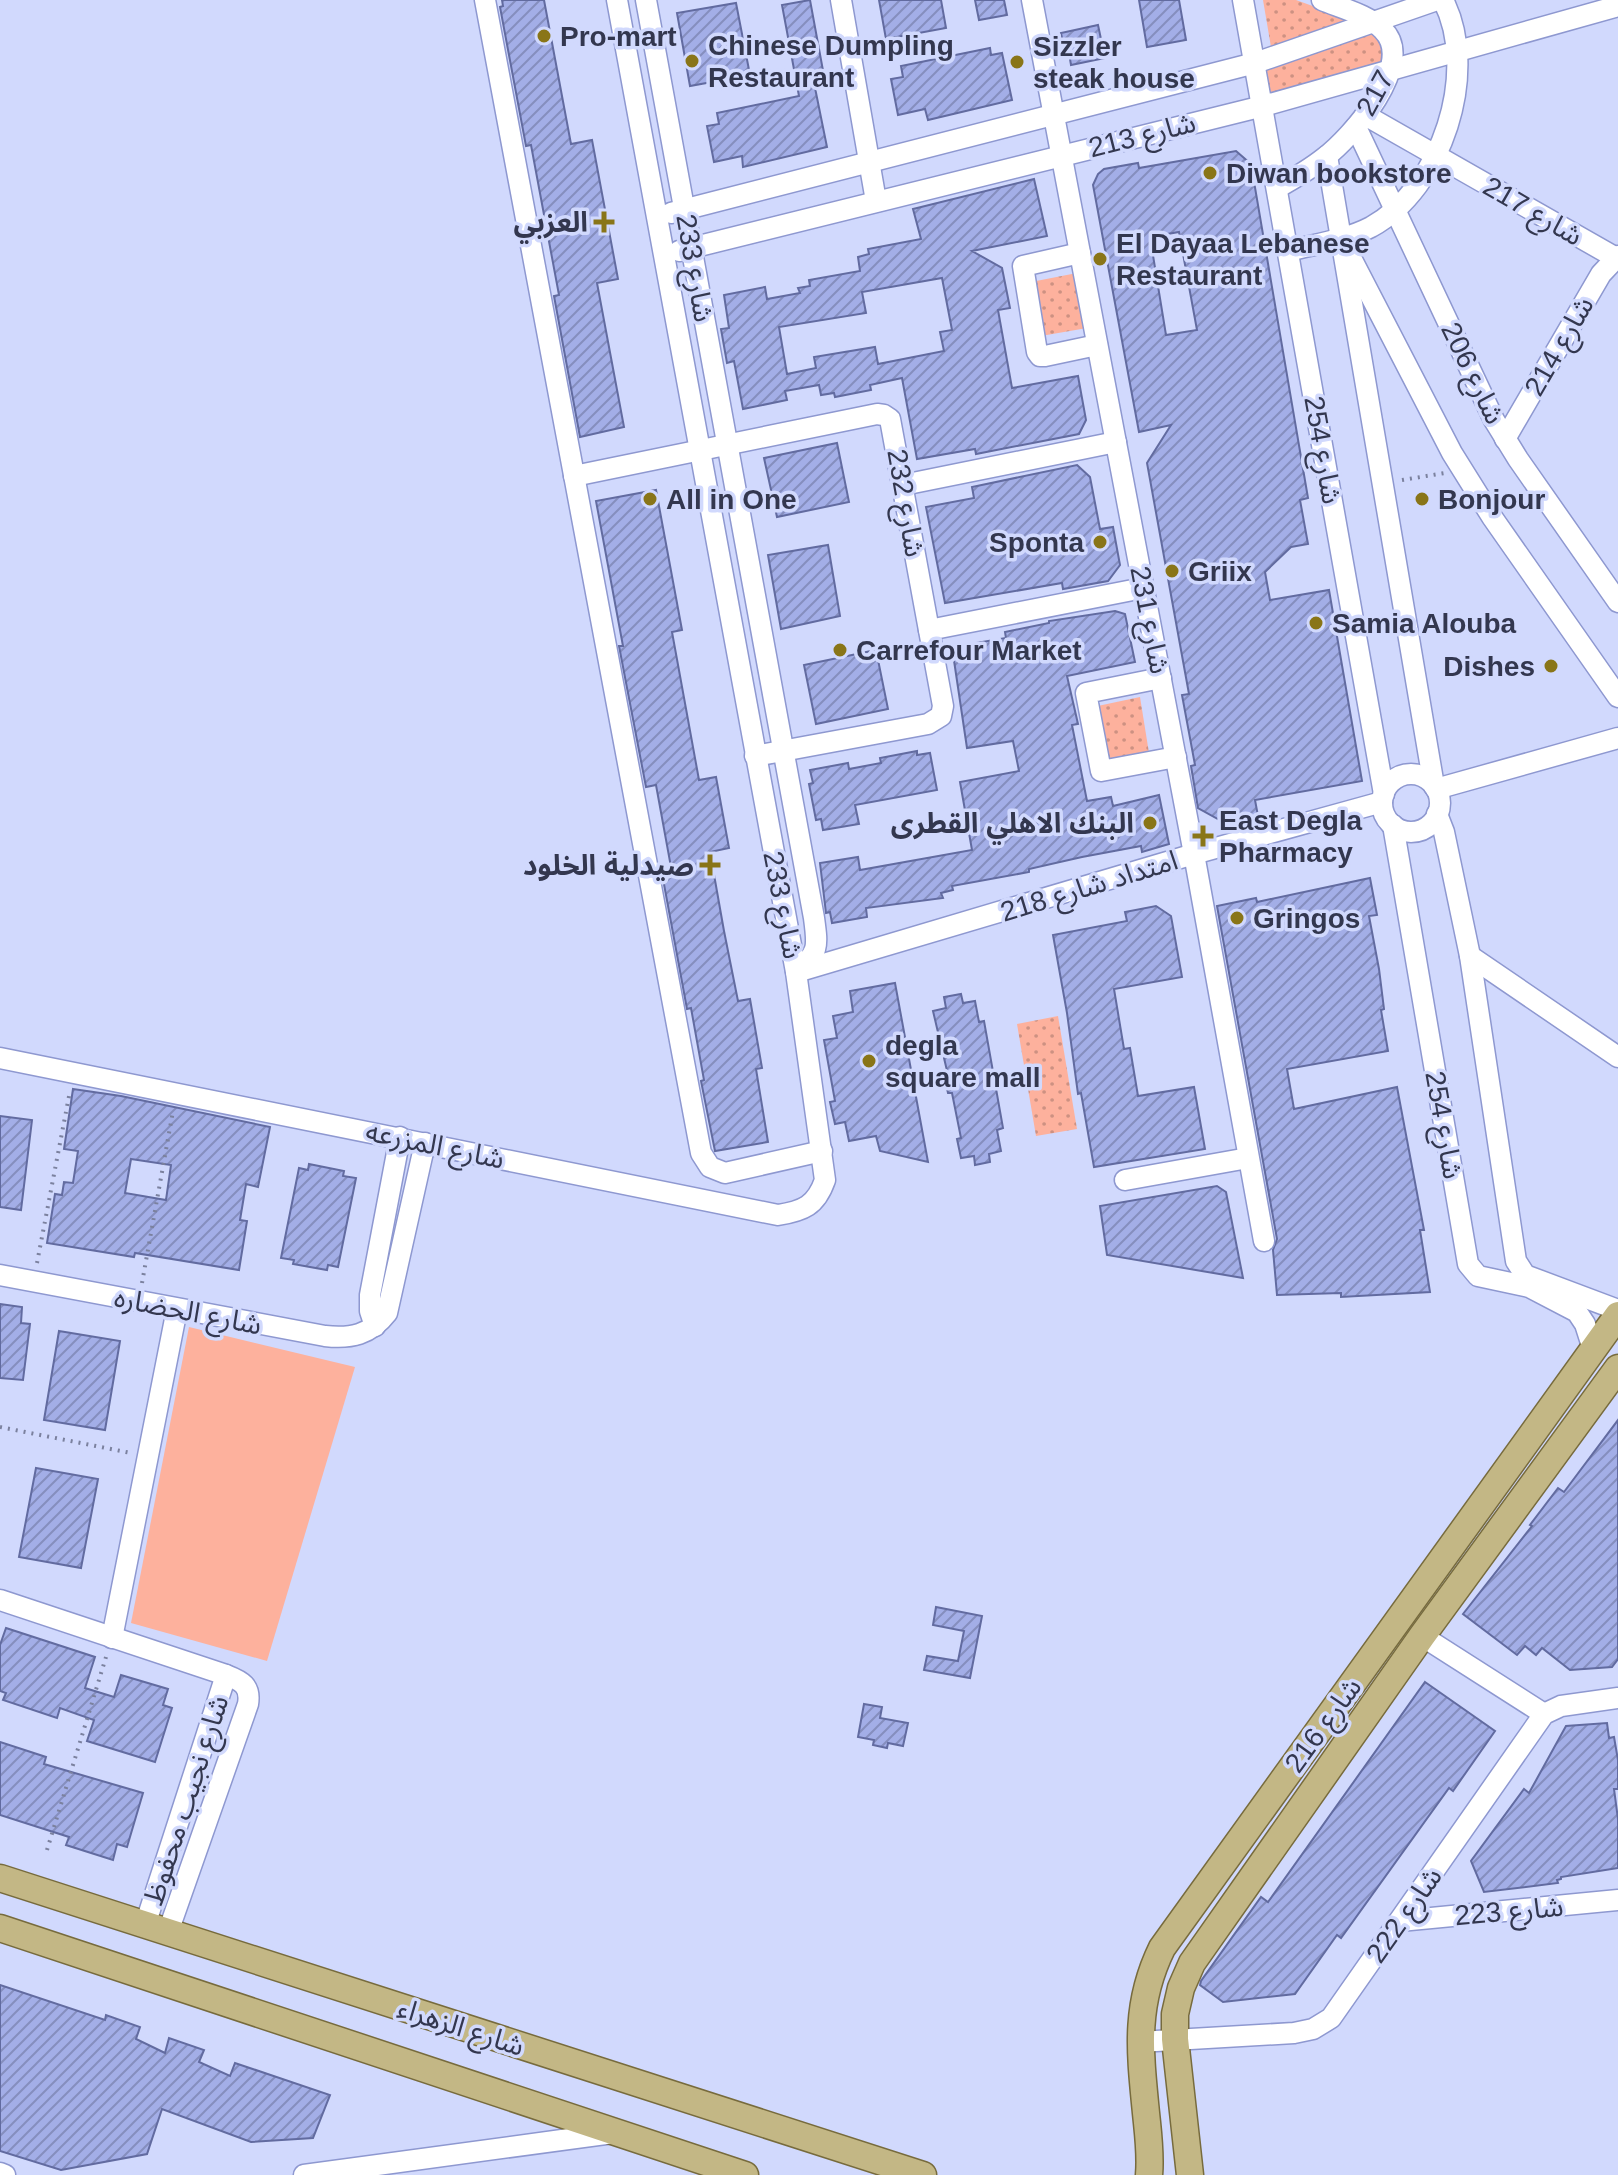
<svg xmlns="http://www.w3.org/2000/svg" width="1618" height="2175" font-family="Helvetica,'Noto Sans Arabic',sans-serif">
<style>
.park{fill:url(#park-dots)}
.garden{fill:#fdb19d}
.building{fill:url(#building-hatch);stroke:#626ba0;stroke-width:2;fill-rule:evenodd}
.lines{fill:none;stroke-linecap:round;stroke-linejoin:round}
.minor-casing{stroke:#8e98d0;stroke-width:23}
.major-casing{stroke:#776b3d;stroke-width:29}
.path{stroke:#7b819e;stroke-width:4;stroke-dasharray:2 6;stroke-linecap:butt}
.minor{stroke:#fff;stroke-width:20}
.major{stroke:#c3b785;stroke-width:26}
.poi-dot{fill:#897518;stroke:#d1d9fd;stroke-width:3}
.labels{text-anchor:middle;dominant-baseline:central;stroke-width:7;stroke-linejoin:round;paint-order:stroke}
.poi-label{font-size:28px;font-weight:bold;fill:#33374f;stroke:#d1d9fd;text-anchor:start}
.street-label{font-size:28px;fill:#33374f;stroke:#d1d9fd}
</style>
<defs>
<pattern id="park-dots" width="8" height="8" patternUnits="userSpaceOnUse" patternTransform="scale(2)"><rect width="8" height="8" fill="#fdb19d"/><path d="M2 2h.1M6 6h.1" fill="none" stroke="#cd9182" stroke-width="1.8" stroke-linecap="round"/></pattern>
<pattern id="building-hatch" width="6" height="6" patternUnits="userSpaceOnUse" patternTransform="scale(2)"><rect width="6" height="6" fill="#a3aee7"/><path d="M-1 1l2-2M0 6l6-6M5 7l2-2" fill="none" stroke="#858ebe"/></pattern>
</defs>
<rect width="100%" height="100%" fill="#d1d9fd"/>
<g class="park">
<path d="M1263,0H1296L1357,22L1271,47Z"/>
<path d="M1372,29L1381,35L1384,68L1271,97L1263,67Z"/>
<path d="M1077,273L1087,328L1041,336L1031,282Z"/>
<path d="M1140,697L1149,753L1103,761L1093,707Z"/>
<path d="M1058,1016L1077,1129L1036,1136L1017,1024Z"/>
</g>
<path class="garden" d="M189,1327L355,1367L267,1661L131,1623Z"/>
<g class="building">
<path d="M502,0H544L571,144L592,140L618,279L597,283L624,427L580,437L554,296L559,295L531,145L526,146L500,7L503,6Z"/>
<path d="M810,0L824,76L813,78L827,147L743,167L742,156L714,162L707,126L719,124L717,113L799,96L782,5Z"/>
<path d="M879,0H941L946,28L886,39Z"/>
<path d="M975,0H1004L1007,15L979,20Z"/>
<path d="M1139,0H1179L1186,40L1147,47Z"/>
<path d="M736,3L750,75L690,86L677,13Z"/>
<path d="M1098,25L1105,58L1071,65L1069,53L1065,54L1061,33Z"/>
<path d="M990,48L991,55L1002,53L1012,100L928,120L925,109L898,115L891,79L903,77L901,66Z"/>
<path d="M1236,151L1251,164L1308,498L1300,500L1308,544L1291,547L1265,572L1270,600L1329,590L1362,781L1255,800L1258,816L1225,823L1198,808L1191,766L1195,765L1182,695L1189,694L1147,463L1171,425L1139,432L1093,185L1098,174L1104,169L1138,163L1139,168ZM1179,232L1197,330L1166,335L1150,237Z"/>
<path d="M1034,179L1047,236L972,251L1002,268L1010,308L998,310L1012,388L1078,376L1086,420L1079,434L976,454L975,449L917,459L902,378L870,385L871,390L835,397L834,393L821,395L819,385L785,391L787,400L743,409L734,361L727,363L721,329L729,328L724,295L765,287L767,299L800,293L798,288L810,286L809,280L860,271L858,257L869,254L868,249L921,239L913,209ZM942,278L952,330L940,332L944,351L878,364L875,347L814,357L816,368L787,374L779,327L866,313L862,292Z"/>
<path d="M837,443L849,502L777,517L764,458Z"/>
<path d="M1077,465L1090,477L1100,529L1113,527L1120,565L1108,581L1063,589L1062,583L945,603L926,507L974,498L972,487Z"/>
<path d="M656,490L682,630L672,632L699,780L716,777L729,848L710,852L724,931L738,1001L750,999L762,1068L756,1069L768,1142L715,1151L701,1081L704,1080L691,1008L687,1009L661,868L671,867L656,785L646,787L619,646H623L596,501Z"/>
<path d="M828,545L840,616L781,629L768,555Z"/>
<path d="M1115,611L1125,614L1135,662L1067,676L1078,724L1072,725L1087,801L1111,797L1113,806L1159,795L1169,844L1142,852L1141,846L1082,857L1029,869V872L952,886L953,890L941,893L943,898L866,908L867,917L832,923L830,912L826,913L820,863L858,857L860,870L972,850L960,782L1019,771L1013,741L967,748L952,647L1006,638L1005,632L1049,623V621Z"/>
<path d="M876,650L888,709L816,724L804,665Z"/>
<path d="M917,751V755L930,753L937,790L855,805L859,824L823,830L821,819L816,820L809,784L813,783L810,770L848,763L849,769L881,763L880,758Z"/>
<path d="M1370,878L1377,915L1369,916L1379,969L1384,1009L1381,1010L1388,1051L1287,1069L1294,1109L1397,1087L1424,1230H1420L1430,1292L1341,1297V1293L1277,1295L1273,1250L1277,1239L1217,906L1256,898L1257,902Z"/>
<path d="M1156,906L1171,916L1182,977L1114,989L1124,1049L1130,1048L1138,1096L1194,1087L1205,1149L1094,1167L1081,1093L1078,1094L1067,1013L1053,935L1127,921L1125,912Z"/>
<path d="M895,983L928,1162L880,1151L876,1136L849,1141L845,1122L835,1124L830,1102L835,1101L824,1040L837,1038L833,1016L853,1012L850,991Z"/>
<path d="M961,994L963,1003L975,1001L979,1022L984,1021L1003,1128L997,1130L1001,1151L989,1154L990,1162L975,1165L974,1156L961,1158L957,1139L961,1138L952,1093H948L944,1075H948L933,1011L946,1008L944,997Z"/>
<path d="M73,1089L121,1096L270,1127L258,1187L246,1184L240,1220L247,1221L239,1270L135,1253L134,1257L47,1243L55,1194L62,1195L64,1182L73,1183L78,1151L64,1149ZM131,1159L171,1165L166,1200L125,1193Z"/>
<path d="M0,1116L32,1120L21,1210L0,1207Z"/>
<path d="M309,1164L344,1171L343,1176L356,1178L338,1267L328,1265L327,1270L293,1264L294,1260L281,1258L299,1168L308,1170Z"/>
<path d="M1217,1186L1226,1192L1243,1278L1107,1255L1100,1206Z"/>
<path d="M0,1304L22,1307L21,1323L30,1324L23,1380L0,1378Z"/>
<path d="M59,1331L120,1341L105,1430L44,1420Z"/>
<path d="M1618,1420V1659L1612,1667L1570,1670L1542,1648L1536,1655L1525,1646L1517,1655L1463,1614L1532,1526L1530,1525L1558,1488L1564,1492Z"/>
<path d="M36,1468L98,1479L81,1568L19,1557Z"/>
<path d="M936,1607L982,1616L970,1678L924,1670L927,1656L958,1661L964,1631L933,1625Z"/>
<path d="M6,1628L95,1657L85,1688L114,1697L121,1675L168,1689L163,1705L172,1708L155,1762L87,1741L94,1720L60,1708L57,1718L3,1700L6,1693L0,1691V1645Z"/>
<path d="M1425,1682L1495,1731L1453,1791L1449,1788L1341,1938L1337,1935L1295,1994L1223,2002L1200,1985L1201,1981L1261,1897L1268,1902Z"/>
<path d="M864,1704L882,1707L880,1718L908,1723L903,1746L888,1743L887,1748L873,1745L874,1740L858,1737Z"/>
<path d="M1607,1723L1609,1738L1614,1737L1618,1760V1789H1614L1618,1819V1868L1561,1877V1879L1557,1880L1558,1883L1484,1892L1471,1861L1524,1789L1529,1793L1566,1726Z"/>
<path d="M0,1742L46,1757L44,1764L143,1793L127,1847L117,1844L113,1860L66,1845L69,1837L0,1815Z"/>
<path d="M0,1985L105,2020L106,2015L140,2027L136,2039L165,2053L169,2038L204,2050L199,2062L230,2076L235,2063L330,2095L313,2138L251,2142L162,2109L147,2154L61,2170L0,2151Z"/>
</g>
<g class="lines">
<defs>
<g id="minor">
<path d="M485,0L701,1153L710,1167L725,1173L822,1151"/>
<path d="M646,0L814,918C818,947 819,953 796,972"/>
<path d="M841,0L876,201"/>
<path d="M1032,0L1194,854L1264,1241"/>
<path d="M1243,0L1384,794"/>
<path d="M1365,115L1618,259"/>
<path d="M1356,127L1494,420L1518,459L1618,602"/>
<path d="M1327,156L1434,786"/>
<path d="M1277,188C1293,179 1309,170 1324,158C1351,138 1417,63 1383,30C1369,15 1341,8 1322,0"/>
<path d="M671,213L1255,63L1437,0"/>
<path d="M679,251L1263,106L1618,6"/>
<path d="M1288,251C1315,244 1346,240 1371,227C1442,188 1480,72 1443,0"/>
<path d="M1080,253L1023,266L1037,352L1040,356H1045L1097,345"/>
<path d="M1350,256L1452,453L1492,517L1618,697"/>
<path d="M1505,439L1601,274L1618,256"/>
<path d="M574,476L877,414L884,415L890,419L943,706L941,716L928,724L755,756"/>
<path d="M903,485L1116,442"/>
<path d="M929,630L1143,588"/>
<path d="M1161,678L1086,693L1101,771L1176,757"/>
<circle cx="1411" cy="803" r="29"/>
<path d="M1436,789L1618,738"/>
<path d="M1437,814L1444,832L1470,956L1516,1261L1525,1275L1618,1310"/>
<path d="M1393,825L1468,1264L1478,1276L1529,1287L1577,1312L1585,1324L1593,1349"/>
<path d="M1470,956L1618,1057"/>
<path d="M800,971L1194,854L1382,802"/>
<path d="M0,1058L778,1215C803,1211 816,1206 825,1180L796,972L617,0"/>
<path d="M1125,1180L1248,1158"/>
<path d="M0,1275L325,1336C351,1339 370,1335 387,1313L425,1143"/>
<path d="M375,1326L370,1311V1295L400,1137"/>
<path d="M0,1600L226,1675C242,1681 251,1686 248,1704L168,1932"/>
<path d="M1422,1636L1544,1714"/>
<path d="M112,1638L177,1309"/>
<path d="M1400,1921L1618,1900"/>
<path d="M145,1925L226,1675"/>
<path d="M1139,2042L1294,2033L1313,2029L1331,2018L1544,1714L1561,1706L1618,1698"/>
<path d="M0,2173L5,2175"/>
<path d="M304,2175L613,2133"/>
</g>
<g id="major">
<path d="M0,1878L923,2175"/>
<path d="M0,1928L745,2175"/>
<path d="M1149,2175C1151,2154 1148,2133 1146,2113C1140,2052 1134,2005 1162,1948L1618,1315"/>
<path d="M1190,2175L1175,2039V2014L1181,1988L1192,1963L1422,1636L1618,1368"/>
</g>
</defs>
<use href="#minor" class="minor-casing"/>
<use href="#major" class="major-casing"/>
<g class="path">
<path d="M1402,480L1445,473"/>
<path d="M37,1263L70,1091"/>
<path d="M142,1283L173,1111"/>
<path d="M0,1427L131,1453"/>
<path d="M47,1850L106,1657"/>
</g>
<use href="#minor" class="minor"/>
<use href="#major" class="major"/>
</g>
<g class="poi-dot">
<circle cx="544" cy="36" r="8"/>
<circle cx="692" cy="61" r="8"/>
<circle cx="1017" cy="62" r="8"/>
<circle cx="1210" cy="173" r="8"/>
<path d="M600 210h8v8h8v8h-8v8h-8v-8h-8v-8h8z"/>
<circle cx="1100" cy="259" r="8"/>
<circle cx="650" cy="499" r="8"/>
<circle cx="1422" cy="499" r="8"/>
<circle cx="1100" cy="542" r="8"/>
<circle cx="1172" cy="571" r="8"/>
<circle cx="1316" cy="623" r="8"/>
<circle cx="840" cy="650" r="8"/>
<circle cx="1551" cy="666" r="8"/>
<circle cx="1150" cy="823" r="8"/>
<path d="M1199 824h8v8h8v8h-8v8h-8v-8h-8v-8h8z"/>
<path d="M706 853h8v8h8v8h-8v8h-8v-8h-8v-8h8z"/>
<circle cx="1237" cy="918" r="8"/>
<circle cx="869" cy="1061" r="8"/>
</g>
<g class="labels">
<g class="poi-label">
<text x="560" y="36">Pro-mart</text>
<text x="708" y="45">Chinese Dumpling<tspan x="708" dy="32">Restaurant</tspan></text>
<text x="1033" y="46">Sizzler<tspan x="1033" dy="32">steak house</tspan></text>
<text x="1226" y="173">Diwan bookstore</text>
<text x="588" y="222" text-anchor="end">العزبي</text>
<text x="1116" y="243">El Dayaa Lebanese<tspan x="1116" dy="32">Restaurant</tspan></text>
<text x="666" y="499">All in One</text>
<text x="1438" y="499">Bonjour</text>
<text x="1084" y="542" text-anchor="end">Sponta</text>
<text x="1188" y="571">Griix</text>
<text x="1332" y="623">Samia Alouba</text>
<text x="856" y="650">Carrefour Market</text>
<text x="1535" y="666" text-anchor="end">Dishes</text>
<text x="1219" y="820">East Degla<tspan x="1219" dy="32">Pharmacy</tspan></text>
<text x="1134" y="823" text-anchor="end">البنك الاهلي القطرى</text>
<text x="694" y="865" text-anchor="end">صيدلية الخلود</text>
<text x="1253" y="918">Gringos</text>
<text x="885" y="1045">degla<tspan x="885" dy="32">square mall</tspan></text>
</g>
<g class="street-label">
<text transform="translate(1375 93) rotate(-61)">217</text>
<text transform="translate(1142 135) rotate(-14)">شارع 213</text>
<text transform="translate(1533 211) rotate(30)">شارع 217</text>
<text transform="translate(695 268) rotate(80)">شارع 233</text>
<text transform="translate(1559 346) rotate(-60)">شارع 214</text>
<text transform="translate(1473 373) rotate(64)">شارع 206</text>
<text transform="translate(1323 450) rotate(80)">شارع 254</text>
<text transform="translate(906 503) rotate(80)">شارع 232</text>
<text transform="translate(1150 620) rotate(79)">شارع 231</text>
<text transform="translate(1089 886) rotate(-17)">امتداد شارع 218</text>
<text transform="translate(783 905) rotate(79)">شارع 233</text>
<text transform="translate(1444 1125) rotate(80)">شارع 254</text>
<text transform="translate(435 1145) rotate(12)">شارع المزرعه</text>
<text transform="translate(188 1311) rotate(11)">شارع الحضاره</text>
<text transform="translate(1323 1725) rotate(-54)">شارع 216</text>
<text transform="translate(186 1800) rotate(-72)">شارع نجيب محفوظ</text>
<text transform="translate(1509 1911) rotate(-5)">شارع 223</text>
<text transform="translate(1404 1915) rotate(-55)">شارع 222</text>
<text transform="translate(461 2027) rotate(18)">شارع الزهراء</text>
</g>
</g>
</svg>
